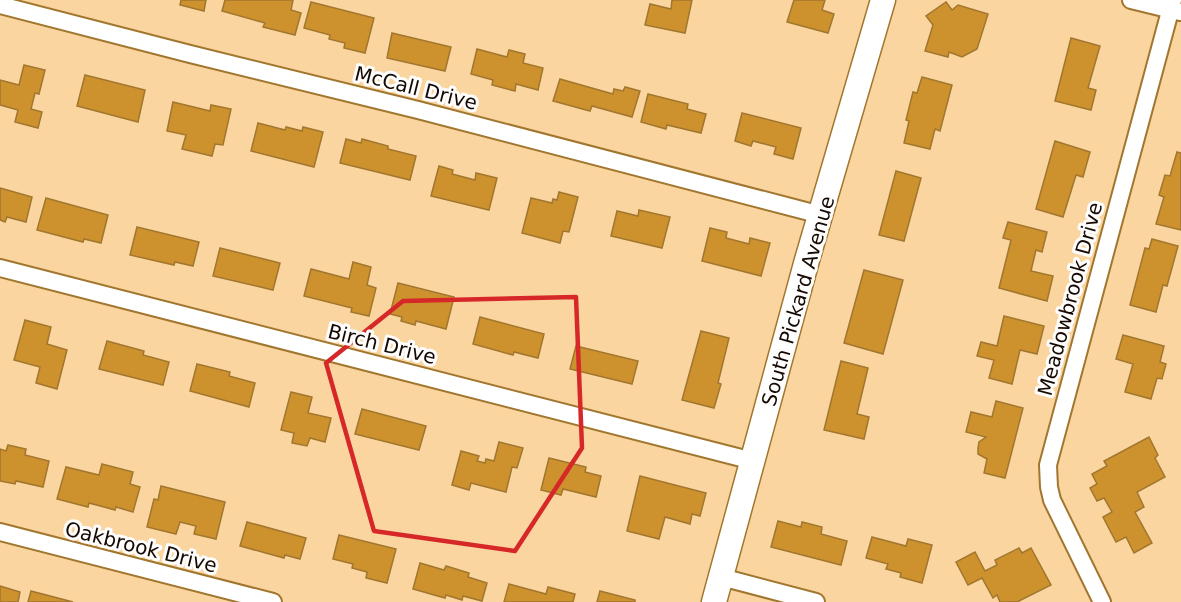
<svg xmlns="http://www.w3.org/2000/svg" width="1181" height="602" font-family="'DejaVu Sans',sans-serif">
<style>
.building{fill:#cd922d;stroke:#a1762f;stroke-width:1.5}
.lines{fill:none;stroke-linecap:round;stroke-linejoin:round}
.street-casing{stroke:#a1762f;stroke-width:20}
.secondary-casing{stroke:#a1762f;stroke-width:27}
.street{stroke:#fff;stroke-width:16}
.secondary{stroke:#fff;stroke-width:24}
.marked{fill:none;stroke:#d62828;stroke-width:4.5;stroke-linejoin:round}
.labels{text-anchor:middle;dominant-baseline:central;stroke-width:6;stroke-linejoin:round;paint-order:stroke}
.street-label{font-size:20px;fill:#150800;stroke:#fdfdfd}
</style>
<rect width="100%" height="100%" fill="#fbd59f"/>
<g class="building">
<path d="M181,0H206L204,11L180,5Z"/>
<path d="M225,0H293L291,10L301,13L295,35L263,27L265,23L222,11Z"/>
<path d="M672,0H692L685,33L645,25L650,4L671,9Z"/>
<path d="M794,0H825L822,10L834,14L828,33L787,22Z"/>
<path d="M311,2L374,18L365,53L344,48L345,43L329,39L330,35L304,28Z"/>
<path d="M946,2L952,10L958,5L988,14L977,49L962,57L949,52L948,57L925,51L933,25L926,16Z"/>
<path d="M392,33L451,47L445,71L387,58Z"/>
<path d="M1071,38L1100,46L1088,88L1096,90L1091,110L1055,101Z"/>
<path d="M477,49L507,57L509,50L525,54L523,63L543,68L538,90L516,84L515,91L492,85L493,80L471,74Z"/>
<path d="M24,65L45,70L39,94L35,93L31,109L42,112L38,128L15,122L18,110L0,105V80L19,85Z"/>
<path d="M85,75L145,90L138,122L77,106Z"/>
<path d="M922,77L952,85L940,131L935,129L930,149L904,143L909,121L906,120L913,92L917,93Z"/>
<path d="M560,79L613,94L614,89L623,91L625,87L640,91L632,117L592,106L590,111L553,101Z"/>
<path d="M648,94L688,104L687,109L706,114L701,133L667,125L666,129L641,122Z"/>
<path d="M173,102L210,111L211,105L231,109L223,145L215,144L212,156L182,149L186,135L167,131Z"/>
<path d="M742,113L801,128L793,159L774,154L776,147L753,141L751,146L735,141Z"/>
<path d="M258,123L285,130L286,127L302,131L303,127L323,132L314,167L251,151Z"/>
<path d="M346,139L361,143L362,139L388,146V149L416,156L410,180L340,163Z"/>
<path d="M1055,141L1090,152L1083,177L1076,175L1063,217L1036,209Z"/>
<path d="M1177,152L1181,153V230L1156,224L1164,197L1159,195L1165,175L1170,176Z"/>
<path d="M439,166L453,170L452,174L475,180L476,173L497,178L489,210L431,196Z"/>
<path d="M896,171L921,178L904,241L879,235Z"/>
<path d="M0,188L32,197L26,222L7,217L5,222L0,220Z"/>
<path d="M559,192L578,197L569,232L563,231L560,243L522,233L531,198L552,203L553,199L557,200Z"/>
<path d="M46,198L108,215L101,243L84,239L83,242L37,230Z"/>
<path d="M639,210L670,217L662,248L611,236L617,211L638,216Z"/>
<path d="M1008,222L1047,232L1042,252L1036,250L1031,271L1053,276L1047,301L999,288L1011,240L1003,238Z"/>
<path d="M137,227L199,242L193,266L175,262L174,265L130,255Z"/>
<path d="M710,228L727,232L726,238L749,244L750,238L770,243L761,276L702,261Z"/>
<path d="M1152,239L1178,246L1167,286L1163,285L1156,312L1130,305L1145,248L1149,249Z"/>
<path d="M220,248L280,263L273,290L213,276Z"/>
<path d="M353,262L371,267L367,285L376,288L369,316L351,312L352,308L304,296L311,269L349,279Z"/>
<path d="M864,270L903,280L883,354L844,343Z"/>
<path d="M398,283L454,297L446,329L416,321L415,325L401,321L402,317L390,314Z"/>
<path d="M1004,316L1044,326L1037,354L1020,350L1012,384L989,378L994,360L977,356L981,342L997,346Z"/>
<path d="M480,317L544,334L538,358L514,352L513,355L473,344Z"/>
<path d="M25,320L51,327L47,344L67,350L57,389L36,383L40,367L14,360Z"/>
<path d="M701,331L729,338L718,383L721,384L714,408L682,400Z"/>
<path d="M1123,335L1164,346L1160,362L1166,364L1162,379L1157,378L1151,399L1125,392L1133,364L1116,359Z"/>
<path d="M107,341L144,351L143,355L169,362L163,385L99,369Z"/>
<path d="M576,346L638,361L632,384L570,369Z"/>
<path d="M841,361L868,368L857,414L869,417L864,439L824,430Z"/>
<path d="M197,364L230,372L229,376L255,383L249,407L190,391Z"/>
<path d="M291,392L312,397L308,413L331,418L325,442L310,438L307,446L292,443L294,433L281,430Z"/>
<path d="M996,401L1023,408L1005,478L984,473L987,459L978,454V448L979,442L986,437L966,432L971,412L992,417Z"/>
<path d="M362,409L426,426L419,450L355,434Z"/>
<path d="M1149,437L1158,455L1155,458L1165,477L1137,492L1144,507L1135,512L1152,543L1134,553L1126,537L1116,542L1103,517L1112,512L1104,498L1097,501L1090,488L1097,484L1092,474L1107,466L1104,461Z"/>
<path d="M499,442L523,448L517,468L512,467L506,492L471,483L469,490L452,485L461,451L479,456L477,461L485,463L486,459L494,461Z"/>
<path d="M8,445L26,449L25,455L49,461L43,487L16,481L15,484L0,481V449L6,451Z"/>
<path d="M549,458L586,467L585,472L601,476L596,497L563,489L561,495L541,490Z"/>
<path d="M102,464L133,472L130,484L140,487L133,512L116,507L115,510L89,503L88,507L57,499L66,467L99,475Z"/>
<path d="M640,476L706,493L700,516L692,514L690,524L665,517L659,539L627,531Z"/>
<path d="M161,486L225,502L216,539L194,534L196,526L180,522L176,534L147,527L154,499L158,500Z"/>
<path d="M778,521L801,527L802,522L822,527L821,534L847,541L841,565L771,547Z"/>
<path d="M247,522L306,538L300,559L285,555L284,558L240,546Z"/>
<path d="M339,535L396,549L387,583L366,578L367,572L352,568L353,564L333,559Z"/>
<path d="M872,537L906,546L908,539L932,545L922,583L900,577L901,573L886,569L888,564L866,558Z"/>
<path d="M1019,548L1022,553L1031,548L1051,585L1017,602H1000L997,595L993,598L982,578L968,585L956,562L975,552L985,571L997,565L995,560Z"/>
<path d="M420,563L444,570L446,566L469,573L468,577L487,583L482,601L463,596L462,600L446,595L445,598L413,589Z"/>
<path d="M509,584L546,594L548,587L575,594L573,602H504Z"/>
<path d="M0,586L20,592L18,602H0Z"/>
<path d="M31,591L73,602H28Z"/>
<path d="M600,591L635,600V602H597Z"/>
</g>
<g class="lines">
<defs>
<g id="street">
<path d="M1131,0L1180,12"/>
<path d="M0,5L190,54L418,110L821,215"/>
<path d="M0,268L753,461"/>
<path d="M0,532L273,602"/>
<path d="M721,577L816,602"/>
<path d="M1102,602L1052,500L1049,487L1048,465L1173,0"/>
</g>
<path id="secondary" d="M714,602L807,260L883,0"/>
</defs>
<use href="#street" class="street-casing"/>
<use href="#secondary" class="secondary-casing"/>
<use href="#street" class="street"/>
<use href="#secondary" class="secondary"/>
</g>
<path class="marked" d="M576,297L582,448L515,551L374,531L326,363L403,301Z"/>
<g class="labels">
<g class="street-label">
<text transform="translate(416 88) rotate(14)">McCall Drive</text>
<text transform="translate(1070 299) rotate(-75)">Meadowbrook Drive</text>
<text transform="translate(798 301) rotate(-74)">South Pickard Avenue</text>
<text transform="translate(382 344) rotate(14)">Birch Drive</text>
<text transform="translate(141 547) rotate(14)">Oakbrook Drive</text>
</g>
</g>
</svg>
